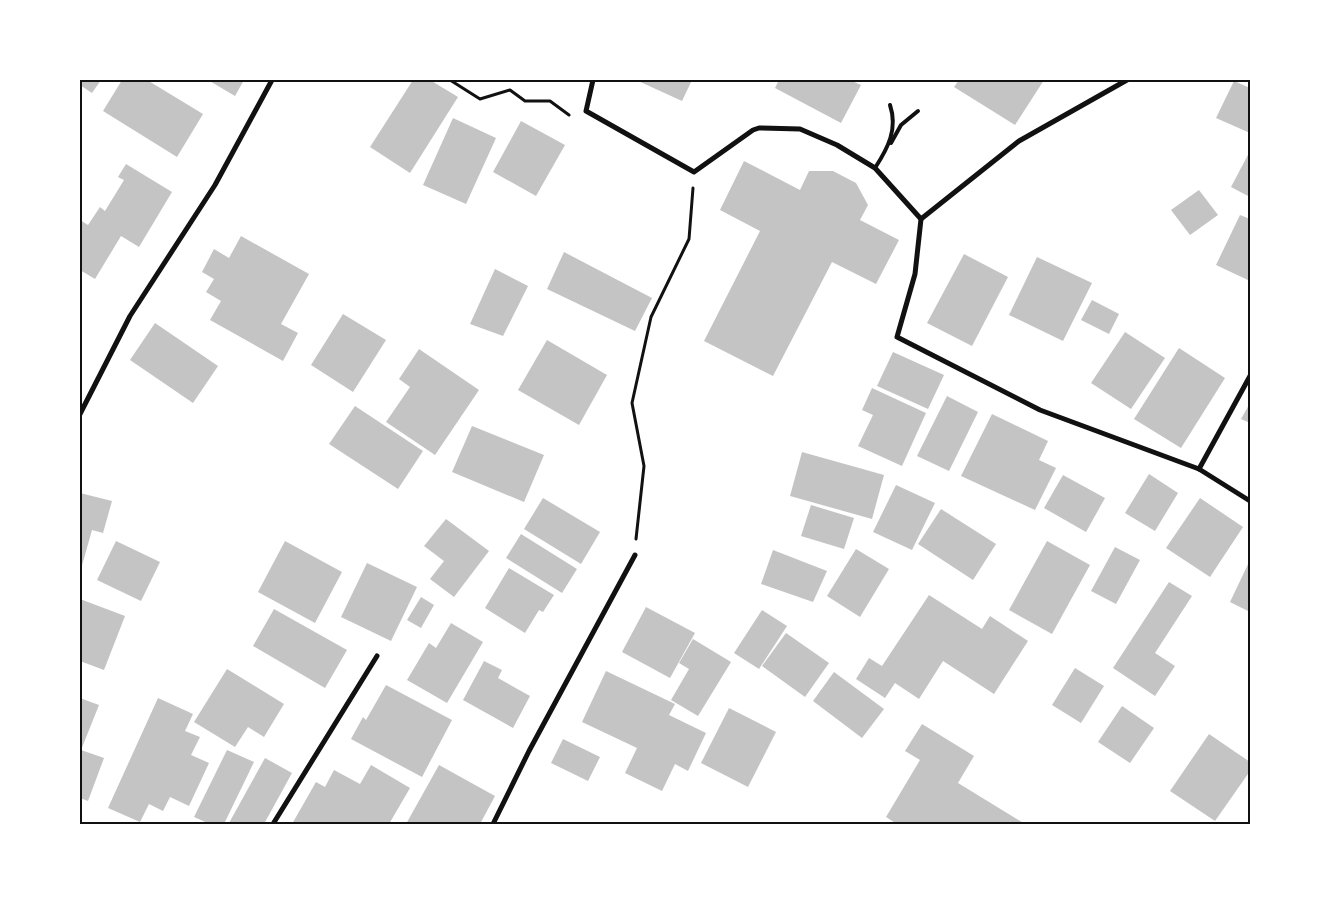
<svg xmlns="http://www.w3.org/2000/svg" width="1330" height="904" font-family="'Roboto Serif',serif">
<style>
.building{fill:#c4c4c4}
.lines{fill:none;stroke-linecap:round;stroke-linejoin:round}
.path{stroke:#111;stroke-width:3}
.service{stroke:#111;stroke-width:4}
.minor{stroke:#111;stroke-width:5}
.neatline{fill:none;stroke:#111;stroke-width:2}
</style>
<rect width="100%" height="100%" fill="#fff"/>
<g class="building">
<path d="M80,80H101L92,93L80,85Z"/>
<path d="M122,80H147L203,114L177,157L103,111Z"/>
<path d="M208,80H244L235,96Z"/>
<path d="M413,80H430L458,97L410,173L370,147Z"/>
<path d="M636,80H692L682,101Z"/>
<path d="M779,80H850L861,85L841,123L775,88Z"/>
<path d="M959,80H1044L1015,125L954,87Z"/>
<path d="M1234,81L1250,88V133L1216,118Z"/>
<path d="M453,118L496,138L466,204L423,185Z"/>
<path d="M521,121L565,145L536,196L493,172Z"/>
<path d="M1250,151V197L1231,187Z"/>
<path d="M744,161L800,190L809,171H833L856,183L868,205L860,220L899,240L876,284L832,262L773,376L704,341L760,231L720,210Z"/>
<path d="M126,164L172,192L139,247L121,236L95,279L80,270V220L88,225L100,207L105,211L124,180L118,177Z"/>
<path d="M1199,190L1218,215L1190,235L1171,210Z"/>
<path d="M1240,215L1250,219V281L1216,265Z"/>
<path d="M241,236L309,274L281,324L298,333L283,361L210,320L221,301L206,292L214,279L202,272L214,249L229,258Z"/>
<path d="M564,252L652,298L635,331L547,289Z"/>
<path d="M964,254L1008,277L972,346L927,323Z"/>
<path d="M1037,257L1092,283L1063,341L1009,315Z"/>
<path d="M495,269L528,286L503,336L470,324Z"/>
<path d="M1092,300L1119,314L1109,334L1081,320Z"/>
<path d="M343,314L386,340L353,392L311,365Z"/>
<path d="M155,323L218,366L193,403L130,360Z"/>
<path d="M1125,332L1165,358L1131,409L1091,383Z"/>
<path d="M547,340L607,375L579,425L518,390Z"/>
<path d="M1179,348L1225,378L1181,448L1134,419Z"/>
<path d="M419,349L479,390L435,455L386,422L410,387L399,379Z"/>
<path d="M893,352L944,375L928,409L877,386Z"/>
<path d="M872,388L926,413L902,466L858,446L873,415L862,410Z"/>
<path d="M947,396L978,412L949,471L917,456Z"/>
<path d="M1250,403V423L1241,419Z"/>
<path d="M355,406L423,451L398,489L329,444Z"/>
<path d="M992,414L1048,441L1039,460L1056,468L1035,510L961,476Z"/>
<path d="M472,426L544,455L524,502L452,472Z"/>
<path d="M802,452L884,475L872,519L790,496Z"/>
<path d="M1149,474L1178,493L1155,531L1125,513Z"/>
<path d="M1063,475L1105,498L1086,532L1044,508Z"/>
<path d="M896,485L935,503L912,550L873,532Z"/>
<path d="M80,493L112,501L103,533L92,530L81,569Z"/>
<path d="M543,498L600,532L581,564L524,529Z"/>
<path d="M1200,498L1243,527L1210,577L1166,548Z"/>
<path d="M811,505L854,518L844,549L801,536Z"/>
<path d="M941,509L996,544L973,580L918,544Z"/>
<path d="M446,519L489,551L454,597L430,579L444,561L424,546Z"/>
<path d="M521,534L577,569L562,593L506,558Z"/>
<path d="M116,541L160,562L141,601L97,580Z"/>
<path d="M285,541L342,572L315,623L258,592Z"/>
<path d="M1047,541L1090,565L1052,634L1009,610Z"/>
<path d="M1115,547L1140,560L1116,604L1091,591Z"/>
<path d="M856,549L889,569L860,617L827,596Z"/>
<path d="M773,550L827,571L813,602L761,584Z"/>
<path d="M1250,560V612L1230,602Z"/>
<path d="M367,563L417,587L391,641L341,617Z"/>
<path d="M509,568L554,595L543,612L539,610L525,633L485,608Z"/>
<path d="M1169,582L1192,596L1155,653L1175,666L1155,696L1113,668Z"/>
<path d="M929,595L982,629L990,616L1028,641L994,694L943,661L919,699L895,683L885,698L856,679L869,658L882,666Z"/>
<path d="M421,597L434,605L421,628L407,620Z"/>
<path d="M80,599L125,616L104,670L80,661Z"/>
<path d="M646,607L695,633L670,678L622,652Z"/>
<path d="M274,609L347,650L325,688L253,646Z"/>
<path d="M762,610L787,626L759,669L734,653Z"/>
<path d="M451,623L483,642L447,703L407,680L429,643L436,648Z"/>
<path d="M786,633L829,663L805,697L762,666Z"/>
<path d="M693,639L731,662L698,716L671,700L689,669L679,663Z"/>
<path d="M484,661L502,670L498,678L530,696L513,728L463,700Z"/>
<path d="M1075,668L1104,686L1081,723L1052,705Z"/>
<path d="M227,669L284,704L264,737L248,727L235,747L194,722Z"/>
<path d="M606,671L675,704L669,715L706,733L688,771L675,764L662,791L625,773L637,748L582,722Z"/>
<path d="M834,672L884,709L862,738L813,701Z"/>
<path d="M386,685L452,720L422,777L351,739L363,717L366,720Z"/>
<path d="M80,698L99,705L81,750L104,758L88,801L80,798Z"/>
<path d="M158,698L193,714L185,731L200,737L191,755L209,763L189,806L170,797L163,811L149,804L140,822L108,808Z"/>
<path d="M1122,706L1154,728L1130,763L1098,742Z"/>
<path d="M729,708L776,732L748,787L701,763Z"/>
<path d="M922,724L974,756L958,783L1025,824H897L886,817L920,760L905,751Z"/>
<path d="M1209,734L1250,762V771L1215,821L1170,791Z"/>
<path d="M563,739L600,757L588,781L551,763Z"/>
<path d="M227,750L254,762L224,824H210L194,817Z"/>
<path d="M265,758L292,773L264,824L229,823Z"/>
<path d="M371,765L410,788L389,824H292L316,782L325,787L334,770L360,784Z"/>
<path d="M439,765L495,796L480,824H406Z"/>
</g>
<g class="lines">
<g class="path">
<path d="M450,80L480,99L510,90L525,101H550L569,115"/>
<path d="M636,539L644,466L632,403L651,317L689,239L693,188"/>
</g>
<g class="service">
<path d="M891,143L901,125L918,111"/>
<path d="M875,168C888,148 898,129 890,105"/>
</g>
<g class="minor">
<path d="M593,80L586,111L694,172L753,130L759,128L800,129L837,145L875,168L921,219L915,274L897,337L1040,410L1199,469L1250,501"/>
<path d="M921,219L1019,141L1127,80"/>
<path d="M80,414L130,316L215,185L272,80"/>
<path d="M1199,469L1250,376"/>
<path d="M273,824L377,656"/>
<path d="M493,824L529,751L635,555"/>
</g>
</g>
<rect width="1330" height="904" fill="none" stroke="#ffffff" stroke-width="162"/>
<rect x="81" y="81" width="1168" height="742" class="neatline"/>
</svg>
